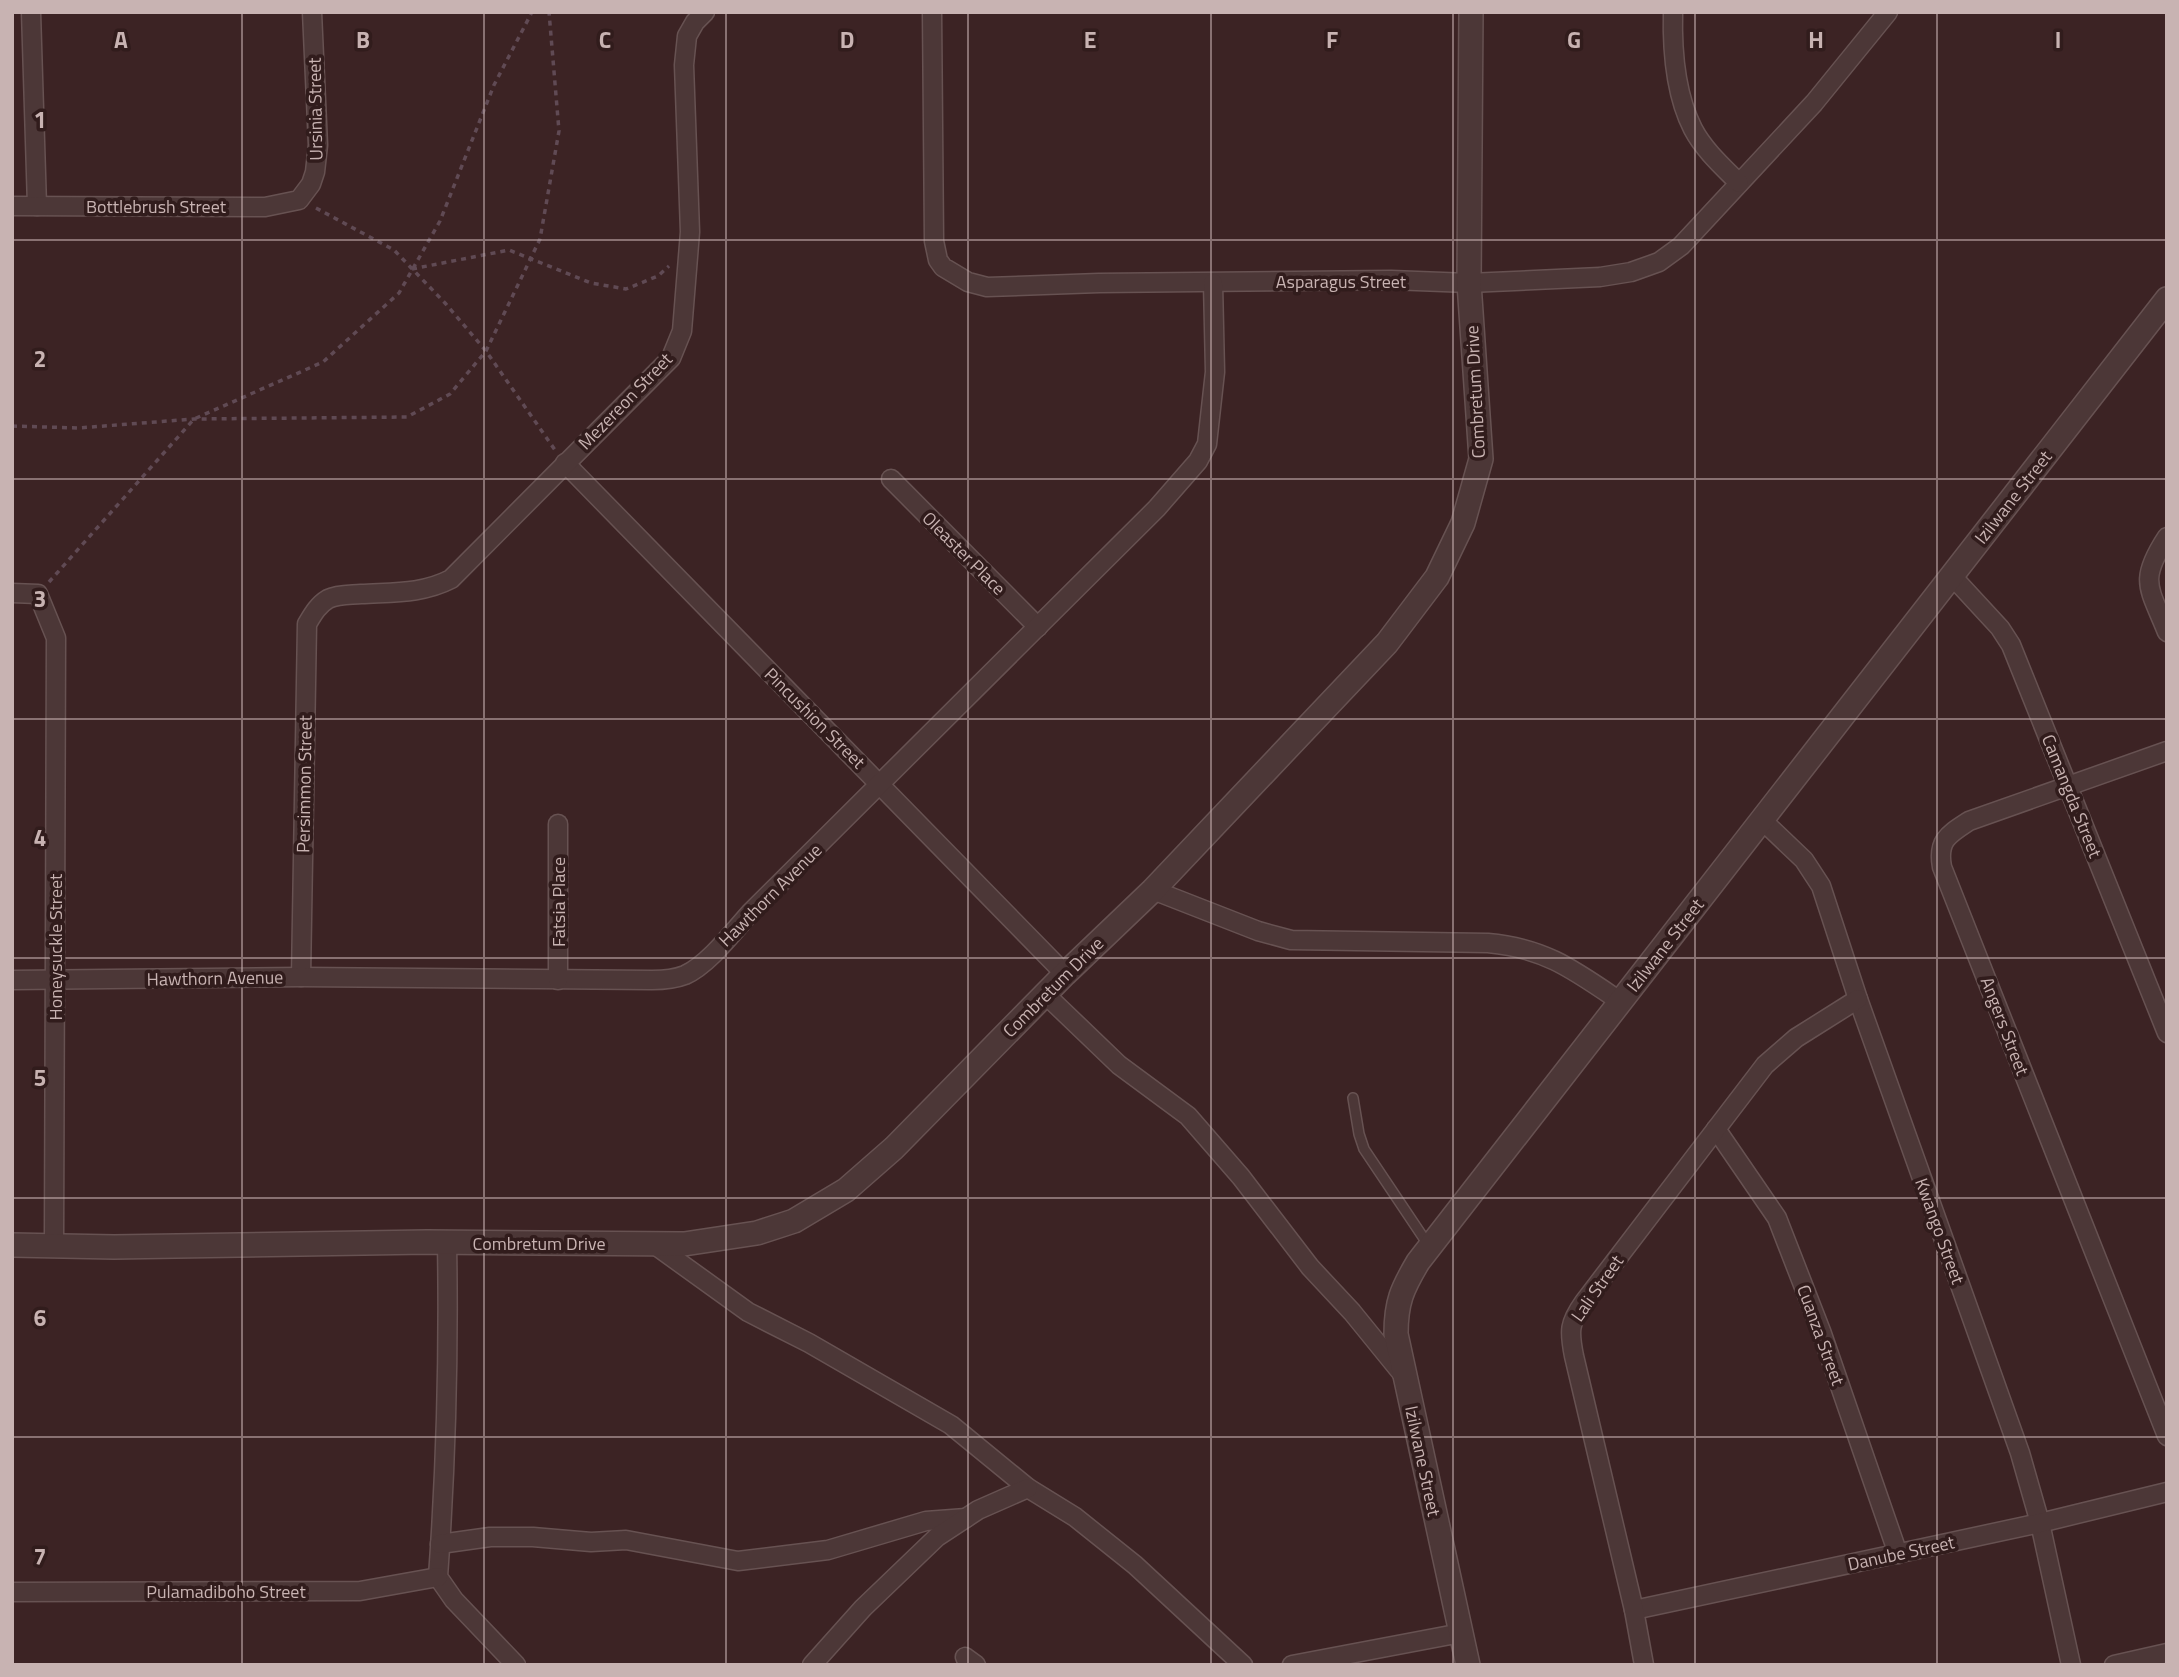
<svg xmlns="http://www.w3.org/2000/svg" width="2179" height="1677" font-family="'Titillium Web',sans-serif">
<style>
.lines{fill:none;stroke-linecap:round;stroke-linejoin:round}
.service-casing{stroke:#675252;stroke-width:12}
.minor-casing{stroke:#675252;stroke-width:21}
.tertiary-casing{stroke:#675252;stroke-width:26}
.path{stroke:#604a54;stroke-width:3.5;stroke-dasharray:5 5;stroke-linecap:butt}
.service{stroke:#4c3737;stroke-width:9}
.minor{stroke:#4c3737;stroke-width:18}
.tertiary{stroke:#4c3737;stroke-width:23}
.grid{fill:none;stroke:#c8b3b2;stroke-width:2;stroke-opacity:0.55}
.labels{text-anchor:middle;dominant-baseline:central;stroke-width:7;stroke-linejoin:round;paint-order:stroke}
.street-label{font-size:18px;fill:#c8b3b2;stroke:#311c1c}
.grid-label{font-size:23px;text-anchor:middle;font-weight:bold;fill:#c8b3b2;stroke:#311c1c;stroke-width:7;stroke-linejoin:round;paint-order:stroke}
</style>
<rect width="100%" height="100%" fill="#3c2324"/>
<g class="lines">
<defs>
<path id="service" d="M1353,1098L1359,1134L1364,1149L1429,1246"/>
<g id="minor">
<path d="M31,12L37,206"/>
<path d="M932,12L934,241L938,260L943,267L968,282L987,287L1099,283L1391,280L1469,283L1600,277L1631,272L1659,262L1681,246L1814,103L1888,12"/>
<path d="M1673,12C1672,51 1675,94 1693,129C1704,150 1723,167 1739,183"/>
<path d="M12,206L265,207L299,200L311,184L315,172L318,145L312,12"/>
<path d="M565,463L1065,974"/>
<path d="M891,479L1038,627"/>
<path d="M2167,537C2138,581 2149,587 2167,632"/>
<path d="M1952,576L2000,628L2011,645L2167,1033"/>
<path d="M12,593L38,594L56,638L54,1245"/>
<path d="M2167,751L1969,821C1949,834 1937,840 1942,867L2167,1436"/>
<path d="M1762,820L1804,860L1821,886L1858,999L2020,1453L2040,1523L2071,1665"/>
<path d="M1153,890L1258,931L1291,940L1488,943C1545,948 1574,970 1621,1002"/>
<path d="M301,977L307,624C313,614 318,605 328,599C338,594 350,595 361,594C393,592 422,594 451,579L671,358L682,331L690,232L684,65L687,36L695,22L705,12"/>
<path d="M12,980L301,977L652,980C663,980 675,979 685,975C708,965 733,932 750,913L1157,508L1198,461L1207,444L1215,372L1213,283"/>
<path d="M558,980V824"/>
<path d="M1045,994L1119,1065L1188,1116L1241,1177L1310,1267L1352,1312L1404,1376"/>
<path d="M1716,1129L1777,1218L1821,1331L1898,1554"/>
<path d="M447,1243C449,1355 446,1465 438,1577L454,1600L516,1665"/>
<path d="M655,1245L748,1312L809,1343L951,1425L1028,1488L1075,1517L1135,1565L1243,1665"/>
<path d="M440,1544L490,1537H533L591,1542L626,1540L738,1561L828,1550L926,1521L966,1518"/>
<path d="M12,1592L360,1591L438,1577"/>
<path d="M1634,1610L2040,1523L2167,1492"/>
<path d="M965,1657L976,1665"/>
<path d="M812,1665L863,1608L937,1537L978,1510L1028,1488"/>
<path d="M1292,1665L1461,1633"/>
<path d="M1644,1665L1634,1610L1574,1356C1569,1331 1569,1323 1584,1302L1765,1065L1796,1038L1858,999"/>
<path d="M2114,1665L2167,1653"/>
</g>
<g id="tertiary">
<path d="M12,1245L114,1247L427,1242L684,1244L757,1233L794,1221L846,1190L894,1148L1065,974L1153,890L1387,643L1437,577L1463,523L1481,459L1469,283L1471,12"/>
<path d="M1468,1665L1396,1334C1396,1302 1402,1289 1418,1262L2167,299"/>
</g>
</defs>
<use href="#service" class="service-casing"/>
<use href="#minor" class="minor-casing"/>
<use href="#tertiary" class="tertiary-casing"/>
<g class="path">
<path d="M316,208L394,250L445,303L486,351L555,450"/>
<path d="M412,269L509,250L591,283L626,289L658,276L669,266"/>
<path d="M12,426L78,428L194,419L407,417L450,394L486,351L540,239L559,131L549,12"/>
<path d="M49,582L194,419L323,362L399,293L440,221L494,85L532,12"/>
</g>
<use href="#service" class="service"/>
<use href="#minor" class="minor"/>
<use href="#tertiary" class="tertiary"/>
</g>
<path class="grid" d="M242,12V1665M484,12V1665M726,12V1665M968,12V1665M1211,12V1665M1453,12V1665M1695,12V1665M1937,12V1665M12,240H2167M12,479H2167M12,719H2167M12,958H2167M12,1198H2167M12,1437H2167"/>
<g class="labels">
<g class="street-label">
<text transform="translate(315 109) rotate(-91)">Ursinia Street</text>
<text x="156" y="206">Bottlebrush Street</text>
<text x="1341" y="281">Asparagus Street</text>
<text transform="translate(1475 392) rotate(-93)">Combretum Drive</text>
<text transform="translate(625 401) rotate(-46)">Mezereon Street</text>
<text transform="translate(2013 497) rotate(-52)">Izilwane Street</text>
<text transform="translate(964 553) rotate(45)">Oleaster Place</text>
<text transform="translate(815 718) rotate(45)">Pincushion Street</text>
<text transform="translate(304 784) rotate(-89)">Persimmon Street</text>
<text transform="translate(2072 796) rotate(68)">Camangda Street</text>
<text transform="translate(770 895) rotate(-45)">Hawthorn Avenue</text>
<text transform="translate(558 902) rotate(-90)">Fatsia Place</text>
<text transform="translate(1665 945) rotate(-52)">Izilwane Street</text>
<text transform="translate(55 947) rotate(-90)">Honeysuckle Street</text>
<text transform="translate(215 978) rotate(-1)">Hawthorn Avenue</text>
<text transform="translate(1053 987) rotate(-45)">Combretum Drive</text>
<text transform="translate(2005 1026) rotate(69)">Angers Street</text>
<text transform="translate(1940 1231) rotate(70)">Kwango Street</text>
<text x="539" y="1243">Combretum Drive</text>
<text transform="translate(1597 1288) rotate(-55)">Lali Street</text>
<text transform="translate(1821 1335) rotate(70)">Cuanza Street</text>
<text transform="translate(1423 1461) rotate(78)">Izilwane Street</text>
<text transform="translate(1901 1553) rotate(-12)">Danube Street</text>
<text x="226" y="1591">Pulamadiboho Street</text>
</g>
</g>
<g class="grid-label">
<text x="121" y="48">A</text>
<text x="363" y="48">B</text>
<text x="605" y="48">C</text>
<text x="847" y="48">D</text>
<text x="1090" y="48">E</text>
<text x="1332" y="48">F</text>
<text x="1574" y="48">G</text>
<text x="1816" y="48">H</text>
<text x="2058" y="48">I</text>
<text x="40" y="128">1</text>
<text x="40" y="367">2</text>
<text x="40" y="607">3</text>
<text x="40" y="846">4</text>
<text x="40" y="1086">5</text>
<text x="40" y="1326">6</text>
<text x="40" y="1565">7</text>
</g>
<rect width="2179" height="1677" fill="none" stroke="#c8b3b2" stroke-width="28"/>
</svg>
